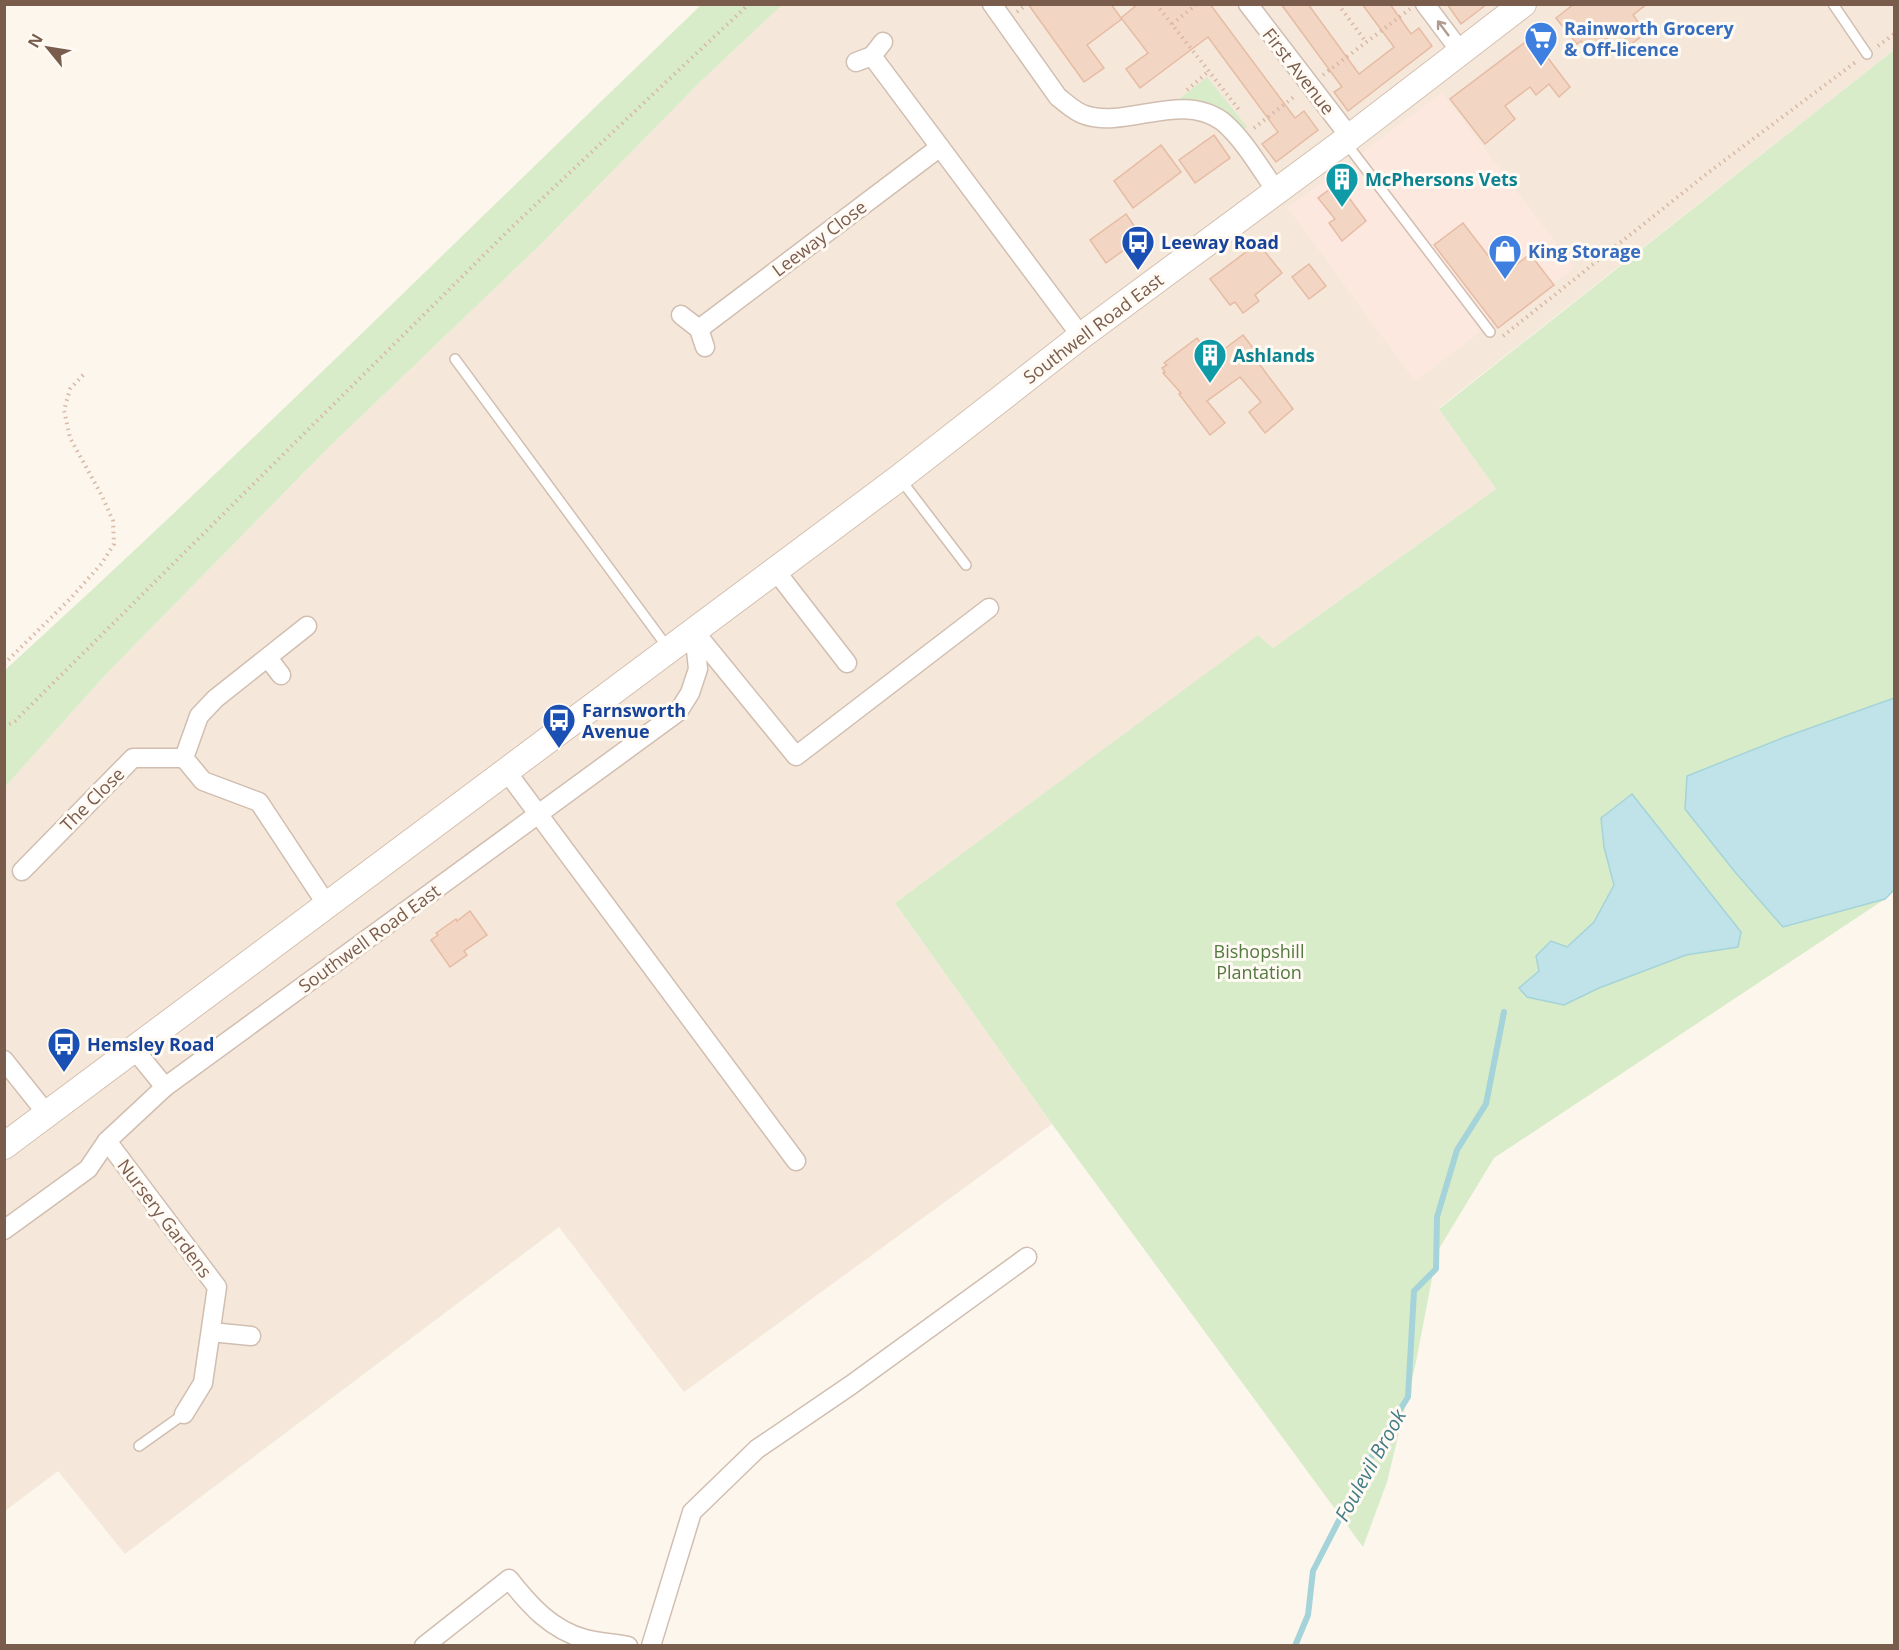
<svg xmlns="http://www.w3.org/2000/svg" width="1899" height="1650" font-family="'Open Sans',sans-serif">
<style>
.residential{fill:#f5e8da}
.commercial{fill:#fde8e0}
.green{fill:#d8ecc9;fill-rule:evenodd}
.water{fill:#bfe3e8;stroke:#a5d3da;stroke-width:1.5}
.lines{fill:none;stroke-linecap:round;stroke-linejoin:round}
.stream{stroke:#a5d3da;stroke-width:6}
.building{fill:#f3d5c3;stroke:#e6bba3;stroke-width:1.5}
.lane-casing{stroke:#d1beb0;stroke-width:12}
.street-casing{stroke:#d1beb0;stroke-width:21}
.secondary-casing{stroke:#d6c0b0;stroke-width:28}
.path{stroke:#d9b8a5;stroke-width:4;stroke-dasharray:1.5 4.5;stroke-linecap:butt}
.lane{stroke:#fff;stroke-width:9}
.street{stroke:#fff;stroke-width:18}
.secondary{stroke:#fff;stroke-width:26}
.oneway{stroke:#af9d94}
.labels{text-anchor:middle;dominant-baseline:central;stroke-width:6;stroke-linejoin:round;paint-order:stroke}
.shop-label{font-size:18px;font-weight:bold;fill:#366cbe;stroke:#fffaf3;text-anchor:start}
.street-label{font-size:18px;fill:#7a5c4d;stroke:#fffaf3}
.culture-label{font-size:18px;font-weight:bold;fill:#0d838f;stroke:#fffaf3;text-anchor:start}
.transit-label{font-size:18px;font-weight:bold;fill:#164399;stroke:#fffaf3;text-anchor:start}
.park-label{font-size:18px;fill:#537a41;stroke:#fffaf3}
.water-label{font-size:20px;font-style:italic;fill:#437c86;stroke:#fffaf3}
</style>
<rect width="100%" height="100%" fill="#fdf6ec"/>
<path class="residential" d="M782,5H1894V50L1439,408L1496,489L1273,648L1258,636L895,903L1052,1124L684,1392L559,1227L125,1554L58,1471L5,1511V787L108,672L328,448L541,244L702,80Z"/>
<path class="commercial" d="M1442,93L1574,267L1498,328L1493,322L1415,381L1288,208Z"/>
<g class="green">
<path d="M702,4L782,5L702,80L541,244L328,448L108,672L5,787V670C242,454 470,227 702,4Z"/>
<path d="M1894,50V698L1785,737L1685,809L1735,872L1783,927L1885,899L1494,1158L1437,1252L1416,1362L1387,1482L1363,1547L1052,1124L895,903L1258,635L1273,648L1496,489L1439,409ZM1601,818L1738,947L1686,955L1599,988L1564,1005L1520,988L1540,970L1551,941L1567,947L1594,922L1614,885L1604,847Z"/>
<path d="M1207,77L1247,127L1241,131C1220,105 1211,104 1178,100Z"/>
</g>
<g class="water">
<path d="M1894,698V890L1885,899L1783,927L1735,872L1685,809L1687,776L1785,737Z"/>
<path d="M1632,794L1741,932L1738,947L1686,955L1599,988L1564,1005L1527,997L1519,988L1539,971L1536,956L1551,941L1567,947L1594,922L1614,885L1604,847L1601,818Z"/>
</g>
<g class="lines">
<path class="stream" d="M1295,1646L1308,1615L1313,1571L1377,1446L1408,1397L1414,1291L1436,1269L1437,1217L1457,1150L1486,1104L1504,1012"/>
</g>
<g class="building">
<path d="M1028,4H1111L1121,18L1138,4H1210L1295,118L1304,111L1318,130L1276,162L1262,144L1278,132L1208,37L1140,88L1126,69L1148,53L1122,19L1087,45L1104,68L1084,82Z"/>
<path d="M1281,4H1308L1359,74L1394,47L1362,4H1390L1411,34L1419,28L1432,46L1348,111L1334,92L1342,87Z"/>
<path d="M1447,4H1487L1461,24Z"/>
<path d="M1574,4H1647L1633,15L1646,33L1630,45L1619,30L1589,51L1581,41L1577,44L1556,18Z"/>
<path d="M1532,37L1570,87L1559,97L1549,84L1536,95L1530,87L1505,106L1515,119L1485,144L1450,99Z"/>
<path d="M1214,135L1230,158L1195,183L1179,160Z"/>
<path d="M1161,145L1181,172L1133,208L1114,181Z"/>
<path d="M1334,186L1341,187L1366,221L1342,241L1329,223L1335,219L1318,198Z"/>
<path d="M1126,214L1142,237L1106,263L1090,240Z"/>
<path d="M1463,223L1503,275L1530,254L1554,285L1498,328L1434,245Z"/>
<path d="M1258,243L1282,273L1255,295L1259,301L1243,313L1235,302L1230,305L1210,279Z"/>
<path d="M1309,264L1326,286L1309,299L1292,277Z"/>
<path d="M1243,335L1260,357L1257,361L1293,409L1265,433L1249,412L1261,402L1240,377L1207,401L1225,423L1210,435L1179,394L1181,393L1163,373L1165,372L1162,368L1167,365L1164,363L1197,338L1206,351L1218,342L1223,350Z"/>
<path d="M470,911L487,935L464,951L467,955L450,967L431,940L438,935L436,933L456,919L457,921Z"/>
</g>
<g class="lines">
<defs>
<g id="lane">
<path d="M1833,4L1867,54"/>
<path d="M1346,143L1490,332"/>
<path d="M455,359L668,648"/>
<path d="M901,480L966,565"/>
<path d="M139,1446L184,1414"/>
</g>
<g id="street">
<path d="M992,4L1058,97C1066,103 1075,112 1085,115C1126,129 1181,91 1222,121C1242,137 1261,169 1276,191"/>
<path d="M1248,4L1350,137"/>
<path d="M1425,4L1461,52"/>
<path d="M872,56L1081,336"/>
<path d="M856,62L872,56L883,42"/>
<path d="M681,315L699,329L705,347"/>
<path d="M699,329L940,147"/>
<path d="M775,570L847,663"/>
<path d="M694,631L796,756L989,608"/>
<path d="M268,658L281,675"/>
<path d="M184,758L203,781L259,802L327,905"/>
<path d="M507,772L796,1161"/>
<path d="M22,871L133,758H184L199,716L215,699L307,626"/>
<path d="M134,1049L165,1087"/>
<path d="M4,1060L47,1114"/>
<path d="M107,1141L217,1287L203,1383L184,1414"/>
<path d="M4,1230L88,1169L107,1141L165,1087L678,712L690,693L698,669L694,631"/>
<path d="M211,1332L251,1336"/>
<path d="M424,1646L509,1579C530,1606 552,1630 585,1639C599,1643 614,1643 628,1646"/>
<path d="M651,1646L692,1512L757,1449L851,1385L1027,1257"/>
</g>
<path id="secondary" d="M4,1146L899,478L1081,336L1350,137L1523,4"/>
</defs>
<use href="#lane" class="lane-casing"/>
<use href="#street" class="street-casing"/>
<use href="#secondary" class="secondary-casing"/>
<g class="path">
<path d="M1156,4L1240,111"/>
<path d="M1338,4L1366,42"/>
<path d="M1017,12L1027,4"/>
<path d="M1172,24L1197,4"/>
<path d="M1878,46L1894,34"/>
<path d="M1323,75L1410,9"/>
<path d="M1187,90L1209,71"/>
<path d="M1254,128L1295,96"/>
<path d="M1503,336L1709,172L1857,61"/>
<path d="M4,664L71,598L102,563L114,544L113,521L102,496L70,438L64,410L70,389L84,374"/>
<path d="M4,727L15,721L514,225L749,4"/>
</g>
<use href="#lane" class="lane"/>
<use href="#street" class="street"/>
<use href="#secondary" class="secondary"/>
</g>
<defs><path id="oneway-shaft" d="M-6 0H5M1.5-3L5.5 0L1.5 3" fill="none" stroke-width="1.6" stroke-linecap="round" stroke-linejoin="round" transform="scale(1.5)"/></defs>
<use class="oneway" href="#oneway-shaft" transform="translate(1443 28) rotate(-127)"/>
<defs>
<symbol id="supermarket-pin" viewBox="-11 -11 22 30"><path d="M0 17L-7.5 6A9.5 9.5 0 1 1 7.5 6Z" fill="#3f7fe0" stroke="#fffaf3"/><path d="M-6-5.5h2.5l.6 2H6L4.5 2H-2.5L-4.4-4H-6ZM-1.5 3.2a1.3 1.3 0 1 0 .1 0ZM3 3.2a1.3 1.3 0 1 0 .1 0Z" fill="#fff"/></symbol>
<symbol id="building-pin" viewBox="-11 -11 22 30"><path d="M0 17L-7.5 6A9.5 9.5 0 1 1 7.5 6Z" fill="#0f9aa8" stroke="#fffaf3"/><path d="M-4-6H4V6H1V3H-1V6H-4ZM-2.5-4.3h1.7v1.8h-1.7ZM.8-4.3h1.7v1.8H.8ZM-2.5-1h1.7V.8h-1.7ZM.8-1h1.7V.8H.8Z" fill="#fff"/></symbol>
<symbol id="bus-pin" viewBox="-11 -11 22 30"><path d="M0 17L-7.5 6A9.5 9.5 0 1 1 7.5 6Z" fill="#1a4fb4" stroke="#fffaf3"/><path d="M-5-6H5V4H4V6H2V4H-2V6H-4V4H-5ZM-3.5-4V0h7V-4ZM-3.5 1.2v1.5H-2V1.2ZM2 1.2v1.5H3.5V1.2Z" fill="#fff"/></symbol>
<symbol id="shop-pin" viewBox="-11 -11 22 30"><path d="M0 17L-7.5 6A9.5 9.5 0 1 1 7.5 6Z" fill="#3f7fe0" stroke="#fffaf3"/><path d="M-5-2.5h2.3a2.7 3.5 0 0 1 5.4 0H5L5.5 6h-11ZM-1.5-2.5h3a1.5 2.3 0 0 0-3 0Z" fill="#fff"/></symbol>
</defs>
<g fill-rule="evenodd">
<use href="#supermarket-pin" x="1522" y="19" width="38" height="52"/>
<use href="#building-pin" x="1323" y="160" width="38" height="52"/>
<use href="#bus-pin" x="1119" y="223" width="38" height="52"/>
<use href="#shop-pin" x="1486" y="232" width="38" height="52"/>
<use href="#building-pin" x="1191" y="336" width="38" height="52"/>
<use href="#bus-pin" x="540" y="701" width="38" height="52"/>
<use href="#bus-pin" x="45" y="1025" width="38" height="52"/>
</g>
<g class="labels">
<g class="shop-label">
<text x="1564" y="28">Rainworth Grocery<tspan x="1564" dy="21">&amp; Off-licence</tspan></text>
<text x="1528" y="251">King Storage</text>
</g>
<g class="street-label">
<text transform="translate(1299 71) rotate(52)">First Avenue</text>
<text transform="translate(819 238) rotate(-37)">Leeway Close</text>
<text transform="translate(1093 328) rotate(-37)">Southwell Road East</text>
<text transform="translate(92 799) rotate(-45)">The Close</text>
<text transform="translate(369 938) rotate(-36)">Southwell Road East</text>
<text transform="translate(165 1218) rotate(53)">Nursery Gardens</text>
</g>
<g class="culture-label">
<text x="1365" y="179">McPhersons Vets</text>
<text x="1233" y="355">Ashlands</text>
</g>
<g class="transit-label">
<text x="1161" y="242">Leeway Road</text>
<text x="582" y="710">Farnsworth<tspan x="582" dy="21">Avenue</tspan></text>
<text x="87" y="1044">Hemsley Road</text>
</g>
<g class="park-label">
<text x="1259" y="951">Bishopshill<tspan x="1259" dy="21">Plantation</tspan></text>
</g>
<g class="water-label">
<text transform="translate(1370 1465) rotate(-61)">Foulevil Brook</text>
</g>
</g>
<rect width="1899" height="1650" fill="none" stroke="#7a5c4d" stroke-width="12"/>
<g transform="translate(48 48) rotate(300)" stroke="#fffaf3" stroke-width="4.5" paint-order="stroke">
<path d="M0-4.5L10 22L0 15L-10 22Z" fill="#7a5c4d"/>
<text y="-9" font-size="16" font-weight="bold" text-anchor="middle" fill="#7a5c4d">N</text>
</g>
</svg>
